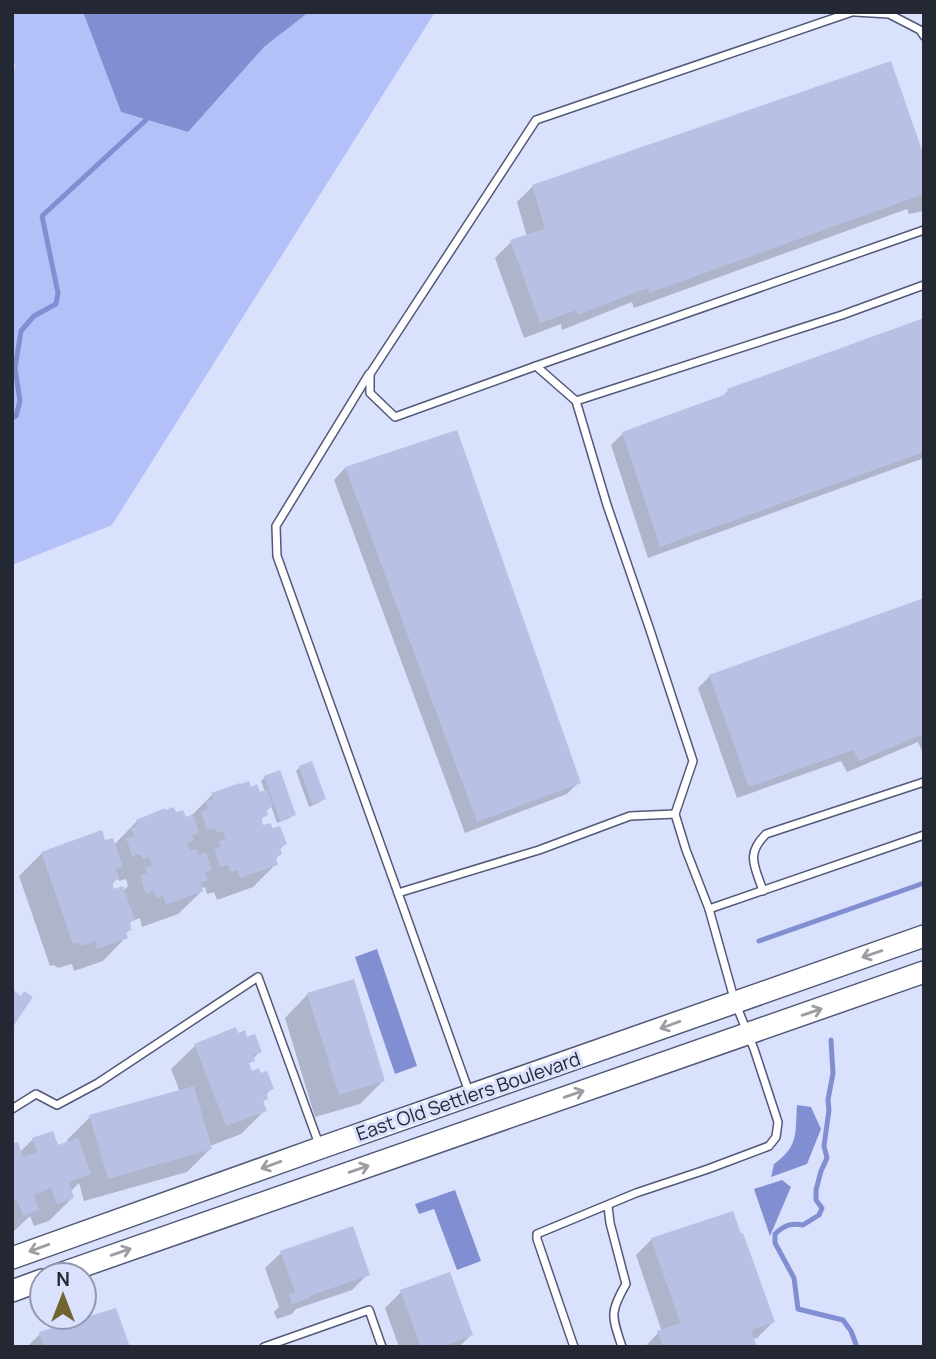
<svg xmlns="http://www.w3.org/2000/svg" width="936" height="1359" font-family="Manrope,sans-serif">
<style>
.green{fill:#b4c1f9}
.water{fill:#818fd2}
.shadow{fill:#0003;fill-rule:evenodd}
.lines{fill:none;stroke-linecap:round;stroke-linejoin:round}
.stream{stroke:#818fd2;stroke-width:5}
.building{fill:#b8c0e3}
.service-casing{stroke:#525977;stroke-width:10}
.secondary-casing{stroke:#525977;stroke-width:24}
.service{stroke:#fff;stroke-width:7}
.secondary{stroke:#fff;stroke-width:21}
.oneway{stroke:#9c9ea4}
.labels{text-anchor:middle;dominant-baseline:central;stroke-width:6;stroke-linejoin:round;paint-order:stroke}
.street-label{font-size:19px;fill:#242734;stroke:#dae1fd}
</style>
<rect width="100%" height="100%" fill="#dae1fd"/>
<path class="green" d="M12,12H83L121,112L188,132L264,47L309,12H435L112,525L12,565V83L15,65L12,57Z"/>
<g class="water">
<path d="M83,12H309L264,47L188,132L121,112Z"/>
<path d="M377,949L417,1066L395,1074L355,957Z"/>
<path d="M797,1105L811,1107L821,1129L807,1164L771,1177L774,1164C799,1146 795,1134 797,1105Z"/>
<path d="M782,1180L791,1187L770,1236L754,1189Z"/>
<path d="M455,1190L481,1261L457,1270L434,1209L419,1214L415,1204Z"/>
</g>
<g class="shadow">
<path d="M924,162L923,211L909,214L907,209L634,308L632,302L562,330L561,324L524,338L495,258L511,242L527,237L517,202L533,186Z"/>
<path d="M924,320V458L648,558L611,445L623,433L720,399L728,391Z"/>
<path d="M456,432L579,782L567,794L465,833L334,480L345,468Z"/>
<path d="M924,600V750L922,751L918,742L847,772L841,761L737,798L698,688L710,676Z"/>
<path d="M300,767L324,799L320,802L309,807L296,771Z"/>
<path d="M265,777L294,814L290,818L277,823L271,806L260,820L262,827L271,830L285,844L279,850L280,854L275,859L276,864L253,887L217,900L214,892L207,894L205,887L201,888L202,891L178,914L142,927L140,918L132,921L128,925L130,929L125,934L126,937L103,961L74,971L72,964L58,968L54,965L50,966L19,876L42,853L104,842L114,845L137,821L175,814L185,819L189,818L212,795L250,789L258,794L265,792L261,781ZM118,878L119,881L126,879L128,886L123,891H113L111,885Z"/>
<path d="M308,994L383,1081L360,1104L315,1117L285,1018Z"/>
<path d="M237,1035L247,1039L260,1051L248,1065L251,1073L272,1088L265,1096L266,1099L262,1103L265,1110L241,1134L210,1146V1149L187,1172L84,1201L79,1183L70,1192L72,1198L49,1221L34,1226L30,1216L12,1233V1145L20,1152L33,1139L57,1147L68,1143L67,1140L90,1117L180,1092L171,1069L195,1046Z"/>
<path d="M652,1239L773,1322L757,1338L753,1339L755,1347H645L658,1333L662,1332L636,1255Z"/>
<path d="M281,1253L368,1274L352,1290L296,1309L292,1314L277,1319L274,1312L279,1307L265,1268Z"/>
<path d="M401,1292L471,1335L459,1347H399L385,1308Z"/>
<path d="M40,1334L128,1347H27Z"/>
</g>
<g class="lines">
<g class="stream">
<path d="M12,418L16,416L20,401L15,368L21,331L34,316L56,304L58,293L42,216L146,120L148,116"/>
<path d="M759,941L924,883"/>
<path d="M831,1040L833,1073L828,1100L829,1110L824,1146L827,1158L821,1171L816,1190V1200L822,1208L819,1215L803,1225C791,1223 784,1225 775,1234V1243L794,1278L798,1309L843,1320L851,1331L857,1347"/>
</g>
</g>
<g class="building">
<path d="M891,61L924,156V194L649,293L648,288L577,315V310L540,323L510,240L545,229L532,185Z"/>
<path d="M924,318V452L660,547L622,432L729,393L727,389Z"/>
<path d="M457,430L581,783L477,822L345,467Z"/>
<path d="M924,598V734L859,761L853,750L749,787L709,675Z"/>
<path d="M312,761L326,799L312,804L299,766Z"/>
<path d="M280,770L296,815L280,821L264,776Z"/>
<path d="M249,781L251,787L257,784L260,792L267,789L273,806L267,810L268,815L262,818L263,825L271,823L272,828L280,826L287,844L280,847L282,854L276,857L278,865L240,878L237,870L230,872L228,865L220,867L214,849L221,846L219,841L226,839L223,831L217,833L215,828L207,830L201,812L208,809L206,802L213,799L211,793L240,783L241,784Z"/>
<path d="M174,807L176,812L183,810L186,817L193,814L199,833L192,835L194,841L187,843L190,851L196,849L199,855L206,852L212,870L205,873L208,880L201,883L203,891L166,905L163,896L157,898L153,891L146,894L140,876L147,873L145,867L152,865L149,857L143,859L140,854L132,856L126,838L134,836L131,828L137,826L136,820L165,808V810Z"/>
<path d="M102,830L105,840L113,838L123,867L116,869L119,879L112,882L114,889L123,886L135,920L129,922L132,930L126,932L128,938L97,949L95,941L82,946L78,942L73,944L41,852Z"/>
<path d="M354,979L385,1081L339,1095L307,993Z"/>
<path d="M12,989L21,996L24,991L33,997L12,1028Z"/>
<path d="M236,1027L238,1033L245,1030L247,1037L255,1034L262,1052L253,1055L255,1061L249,1063L252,1071L259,1068L261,1073L267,1071L274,1089L266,1092L268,1099L263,1101L267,1111L226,1126L194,1044Z"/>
<path d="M194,1086L212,1149L108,1179L89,1115Z"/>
<path d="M53,1131L58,1145L78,1138L91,1174L69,1182L74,1198L57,1204L51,1188L34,1195L39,1210L23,1216L17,1200L12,1201V1144L18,1142L23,1157L37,1152L32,1138Z"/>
<path d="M733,1211L741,1234L743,1233L775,1322L751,1330L757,1347H663L657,1331L680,1323L651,1238Z"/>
<path d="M353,1226L370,1275L309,1296L310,1298L292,1304L289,1294L295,1292L280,1251Z"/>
<path d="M450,1272L473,1335L442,1347H415L420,1345L400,1290Z"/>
<path d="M116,1308L130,1347H44L39,1332Z"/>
</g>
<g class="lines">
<defs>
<g id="service">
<path d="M855,12L889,14L920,30L924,36"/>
<path d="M536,366L924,230"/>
<path d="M369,374L276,526L277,556L398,893"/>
<path d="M576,401L536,366L395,417L370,393V374L536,120L852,12"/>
<path d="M763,891C755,866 745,855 766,834L924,782"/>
<path d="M709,909L924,835"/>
<path d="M469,1092L398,893L539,850L630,816L675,814"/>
<path d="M12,1109L36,1094L57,1105L98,1083L258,977L320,1147"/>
<path d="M608,1206L610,1223L626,1284C609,1313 612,1316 622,1347"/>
<path d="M264,1347L369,1310L382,1347"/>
<path d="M574,1347L537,1239V1234L636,1193L708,1169L769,1146L776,1137L778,1122L754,1049L735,1002L709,909L686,850L675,814L693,761L649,627L607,505L576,401L842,315L924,285"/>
</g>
<g id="secondary">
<path d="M12,1258L320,1148L924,936"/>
<path d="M57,1275L924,972"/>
<path d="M12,1291L42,1280"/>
</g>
</defs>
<use href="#service" class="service-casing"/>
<use href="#secondary" class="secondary-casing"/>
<use href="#service" class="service"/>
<use href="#secondary" class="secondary"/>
</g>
<defs><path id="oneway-shaft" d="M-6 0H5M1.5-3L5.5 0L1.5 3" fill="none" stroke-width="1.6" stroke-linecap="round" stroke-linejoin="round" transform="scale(1.75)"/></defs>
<g class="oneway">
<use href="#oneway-shaft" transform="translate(872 954) rotate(161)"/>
<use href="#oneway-shaft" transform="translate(812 1012) rotate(-19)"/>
<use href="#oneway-shaft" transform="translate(670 1025) rotate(160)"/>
<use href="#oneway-shaft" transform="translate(574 1094) rotate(-19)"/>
<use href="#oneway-shaft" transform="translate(271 1165) rotate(160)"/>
<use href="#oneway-shaft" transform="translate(359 1169) rotate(-19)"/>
<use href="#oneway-shaft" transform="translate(39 1248) rotate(160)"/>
<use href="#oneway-shaft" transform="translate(121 1252) rotate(-19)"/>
</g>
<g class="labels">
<g class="street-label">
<text transform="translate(468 1096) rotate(-19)">East Old Settlers Boulevard</text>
</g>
</g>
<rect width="936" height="1359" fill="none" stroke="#242734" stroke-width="28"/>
<g transform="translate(63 1296)"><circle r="33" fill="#dae1fd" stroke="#9197ad" stroke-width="2"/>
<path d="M0-5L12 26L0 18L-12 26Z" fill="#726431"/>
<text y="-10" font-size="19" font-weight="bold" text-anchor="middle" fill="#242734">N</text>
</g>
</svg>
